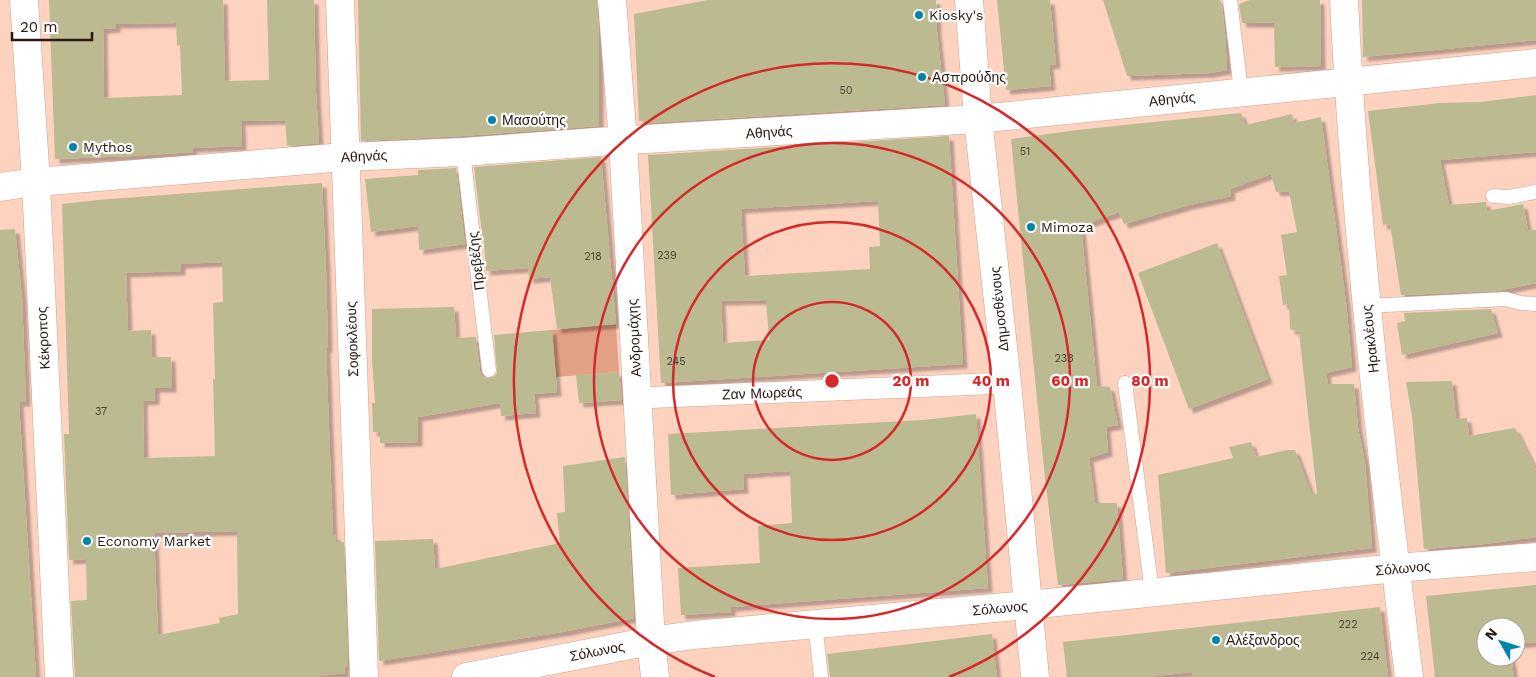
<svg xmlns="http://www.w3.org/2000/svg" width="1536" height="677" font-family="'Work Sans',sans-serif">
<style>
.green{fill:#e2a184}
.building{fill:#bcba91;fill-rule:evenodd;filter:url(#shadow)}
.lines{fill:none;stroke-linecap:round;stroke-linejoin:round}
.service-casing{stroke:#cca391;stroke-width:15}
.pedestrian-casing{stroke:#cca391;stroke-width:22}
.minor-casing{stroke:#cca391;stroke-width:29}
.tertiary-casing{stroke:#cca391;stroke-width:29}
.service{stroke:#fff;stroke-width:14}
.pedestrian{stroke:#fff;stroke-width:21}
.minor{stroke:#fff;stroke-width:28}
.tertiary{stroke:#fff;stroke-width:28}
.ring{fill:none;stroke:#d62828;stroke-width:2.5}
.poi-dot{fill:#0084a7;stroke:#fdfdfd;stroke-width:2}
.labels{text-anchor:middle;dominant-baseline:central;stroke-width:4.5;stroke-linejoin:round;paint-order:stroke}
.number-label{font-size:11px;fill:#4d4132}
.poi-label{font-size:14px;fill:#281912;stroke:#fdfdfd;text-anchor:start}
.street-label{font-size:14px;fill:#281912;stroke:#fdfdfd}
.centre{fill:#d62828;stroke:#fdfdfd;stroke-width:2.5}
.ring-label{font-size:15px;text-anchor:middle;font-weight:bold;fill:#d62828;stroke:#fdfdfd;stroke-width:4.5;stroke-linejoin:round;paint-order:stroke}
</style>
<defs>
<filter id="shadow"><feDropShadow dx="4.5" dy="4.5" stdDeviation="1" flood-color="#0004"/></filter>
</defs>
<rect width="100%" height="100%" fill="#fdd2bf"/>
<path class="green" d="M616,324L619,372L556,377L552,330Z"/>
<g class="building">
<path d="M49,0H223L225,81L269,80L267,0H314L316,93L319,143L287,146L285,120L241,121L242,146L192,148L193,152L132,156L55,159ZM176,23L177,46L180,45L182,95L104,98L103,29L116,28V24Z"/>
<path d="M358,0H597L599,33V126L462,136L361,141Z"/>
<path d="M708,0H936L937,32L945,105L646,123V121H639L634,14Z"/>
<path d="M997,0H1050L1056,64L1049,65L1051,86L1006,90Z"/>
<path d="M1103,0H1220L1222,5L1225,34L1227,70L1210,73L1127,76Z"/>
<path d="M1250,0H1320L1321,66L1275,67L1274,23H1242L1239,4Z"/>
<path d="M1362,0H1536V40L1363,57Z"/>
<path d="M1536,95V152L1440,160L1449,205L1486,202L1487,211L1523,204L1528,231L1536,230V283L1497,291L1401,295L1390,224L1383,225L1368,111L1440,103L1480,102Z"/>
<path d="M1241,113L1245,125L1292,114L1294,123L1321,117L1346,302L1352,367L1326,373L1328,384H1354L1358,428L1365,463L1372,548L1166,573L1158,475L1233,458L1229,447L1251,442L1256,457L1287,450H1295L1312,495L1317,494L1299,332L1290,329L1289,304L1283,305L1279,276L1287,275L1281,235L1297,232L1289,191L1276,192L1271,174L1230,189L1231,196L1189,205L1124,224L1119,212L1081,226L1097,386L1110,387L1118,425L1106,427L1108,452L1089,458L1095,503H1117L1123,579L1058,585L1044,469L1011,139L1077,130Z"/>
<path d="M949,136L963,364L661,383L648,155ZM878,201L880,246L869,247L870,269L745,276L741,209ZM766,300L769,340L723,343L721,301Z"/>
<path d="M601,157L616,324L557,329L550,277L529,279L528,268L486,271L484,242H483L474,167Z"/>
<path d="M456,168L465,244L419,250L418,226L371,232L365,179L418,175V170Z"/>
<path d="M322,183L326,270L328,348H326L333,536L336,535V542H344L348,666L344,667L345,673L310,677H75L71,601L87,600L86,559L69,560L64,434H69L62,204L98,200ZM222,262L223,302L213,303L215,379H213L215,456L144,458L143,401L155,400V388H172L171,357H152L151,330L128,331L126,273L181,271V264ZM237,531L238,614L219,618L220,623L158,635L154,533Z"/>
<path d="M15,229L22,298L26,402H19L36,677H0V230Z"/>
<path d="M1217,243L1268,379L1189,409L1138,273Z"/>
<path d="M454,307L456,338L476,337L480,371L482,376L486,378L494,377L497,373L494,335L552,330L557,392L534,394L536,413L501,416L500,403L418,417V442L380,443V432H373L372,403H375L372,360V309Z"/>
<path d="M1491,309L1498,333L1402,355L1397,323L1405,321L1404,313Z"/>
<path d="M619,372L622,400L579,403L576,375Z"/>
<path d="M1452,381L1456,419L1467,418L1469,436L1515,428L1536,470V537L1484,544L1424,549L1412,416L1406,382Z"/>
<path d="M976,414L988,588L731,607V612L681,615L678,568L760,563L758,526L792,523L790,471L743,474L744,489L671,495L668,434L923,420Z"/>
<path d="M625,457L634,618L562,632L379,661L375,541L433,539L435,569L560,543L557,513L565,512L563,466Z"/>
<path d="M1536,585V642L1516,644V627H1486V657H1511L1514,677H1435L1426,596Z"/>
<path d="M1380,607L1388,677H1192V672L1147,677H1067L1063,642Z"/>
<path d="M992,634L997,677H830L827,654Z"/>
</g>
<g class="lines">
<defs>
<g id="service">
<path d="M1230,0L1241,91"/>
<path d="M463,152L489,370"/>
<path d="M1493,196L1509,197L1536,192"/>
<path d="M1366,306L1506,299L1520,303L1536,304"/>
<path d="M1125,383L1152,592"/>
<path d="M815,623L821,677"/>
</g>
<path id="pedestrian" d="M638,398L1007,383"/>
<g id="minor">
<path d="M24,0L36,182L59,677"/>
<path d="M340,0L364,677"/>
<path d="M612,0L623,142L651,641L655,677"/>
<path d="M1344,0C1355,227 1381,452 1409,677"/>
<path d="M0,187L36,182L345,157L463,152L596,142L978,119L1536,63"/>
<path d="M466,677L651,641L694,635L1028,605L1396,568L1536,557"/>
</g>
<path id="tertiary" d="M969,0L978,119L1007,383L1035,677"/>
</defs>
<use href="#service" class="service-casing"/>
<use href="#pedestrian" class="pedestrian-casing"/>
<use href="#minor" class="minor-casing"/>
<use href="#tertiary" class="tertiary-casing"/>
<use href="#service" class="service"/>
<use href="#pedestrian" class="pedestrian"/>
<use href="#minor" class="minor"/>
<use href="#tertiary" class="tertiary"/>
</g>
<g class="ring">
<circle cx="832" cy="381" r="79"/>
<circle cx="832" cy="381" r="159"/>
<circle cx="832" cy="381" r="238"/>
<path d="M715 677A318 318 0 1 1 949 677"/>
</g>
<g class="poi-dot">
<circle cx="919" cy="15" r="5"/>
<circle cx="922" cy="77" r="5"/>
<circle cx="492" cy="120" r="5"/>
<circle cx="73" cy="147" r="5"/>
<circle cx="1031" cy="227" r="5"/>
<circle cx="87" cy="541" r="5"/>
<circle cx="1216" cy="640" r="5"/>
</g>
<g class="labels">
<g class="number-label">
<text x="846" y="90">50</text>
<text x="1025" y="151">51</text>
<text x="667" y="255">239</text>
<text x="593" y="256">218</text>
<text x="1064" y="358">233</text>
<text x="676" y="361">245</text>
<text x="101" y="411">37</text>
<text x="1348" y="624">222</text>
<text x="1370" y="656">224</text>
</g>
<g class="poi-label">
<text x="929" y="15">Kiosky's</text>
<text x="932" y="77">Ασπρούδης</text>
<text x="502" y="120">Μασούτης</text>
<text x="83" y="147">Mythos</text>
<text x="1041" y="227">Mimoza</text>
<text x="97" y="541">Economy Market</text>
<text x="1226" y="640">Αλέξανδρος</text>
</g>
<g class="street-label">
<text transform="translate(1172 99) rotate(-6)">Αθηνάς</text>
<text transform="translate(769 132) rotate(-4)">Αθηνάς</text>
<text transform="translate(364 156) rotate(-3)">Αθηνάς</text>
<text transform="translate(476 261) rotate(-97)">Πρεβέζης</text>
<text transform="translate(999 309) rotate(-96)">Δημοσθένους</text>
<text transform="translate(43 338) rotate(-93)">Κέκροπος</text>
<text transform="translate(634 338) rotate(-93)">Ανδρομάχης</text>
<text transform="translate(352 339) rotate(-92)">Σοφοκλέους</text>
<text transform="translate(1370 339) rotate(-96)">Ηρακλέους</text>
<text transform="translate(762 393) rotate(-2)">Ζαν Μωρεάς</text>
<text transform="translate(1403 568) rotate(-5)">Σόλωνος</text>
<text transform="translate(1000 608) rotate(-5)">Σόλωνος</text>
<text transform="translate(597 651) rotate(-11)">Σόλωνος</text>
</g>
</g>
<circle cx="832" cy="381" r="8" class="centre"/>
<g class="ring-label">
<text x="911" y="386">20 m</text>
<text x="991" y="386">40 m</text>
<text x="1070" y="386">60 m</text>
<text x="1150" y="386">80 m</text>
</g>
<g transform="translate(1501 642) rotate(309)"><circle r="24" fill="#fdfdfd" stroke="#a8a29f"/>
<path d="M0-4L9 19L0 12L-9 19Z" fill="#0084a7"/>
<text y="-8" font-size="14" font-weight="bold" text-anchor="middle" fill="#281912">N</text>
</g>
<path d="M12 32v8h80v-8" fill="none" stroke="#281912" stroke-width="2.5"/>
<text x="20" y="32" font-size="15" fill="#281912" stroke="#fdfdfd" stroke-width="4" paint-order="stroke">20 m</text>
</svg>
